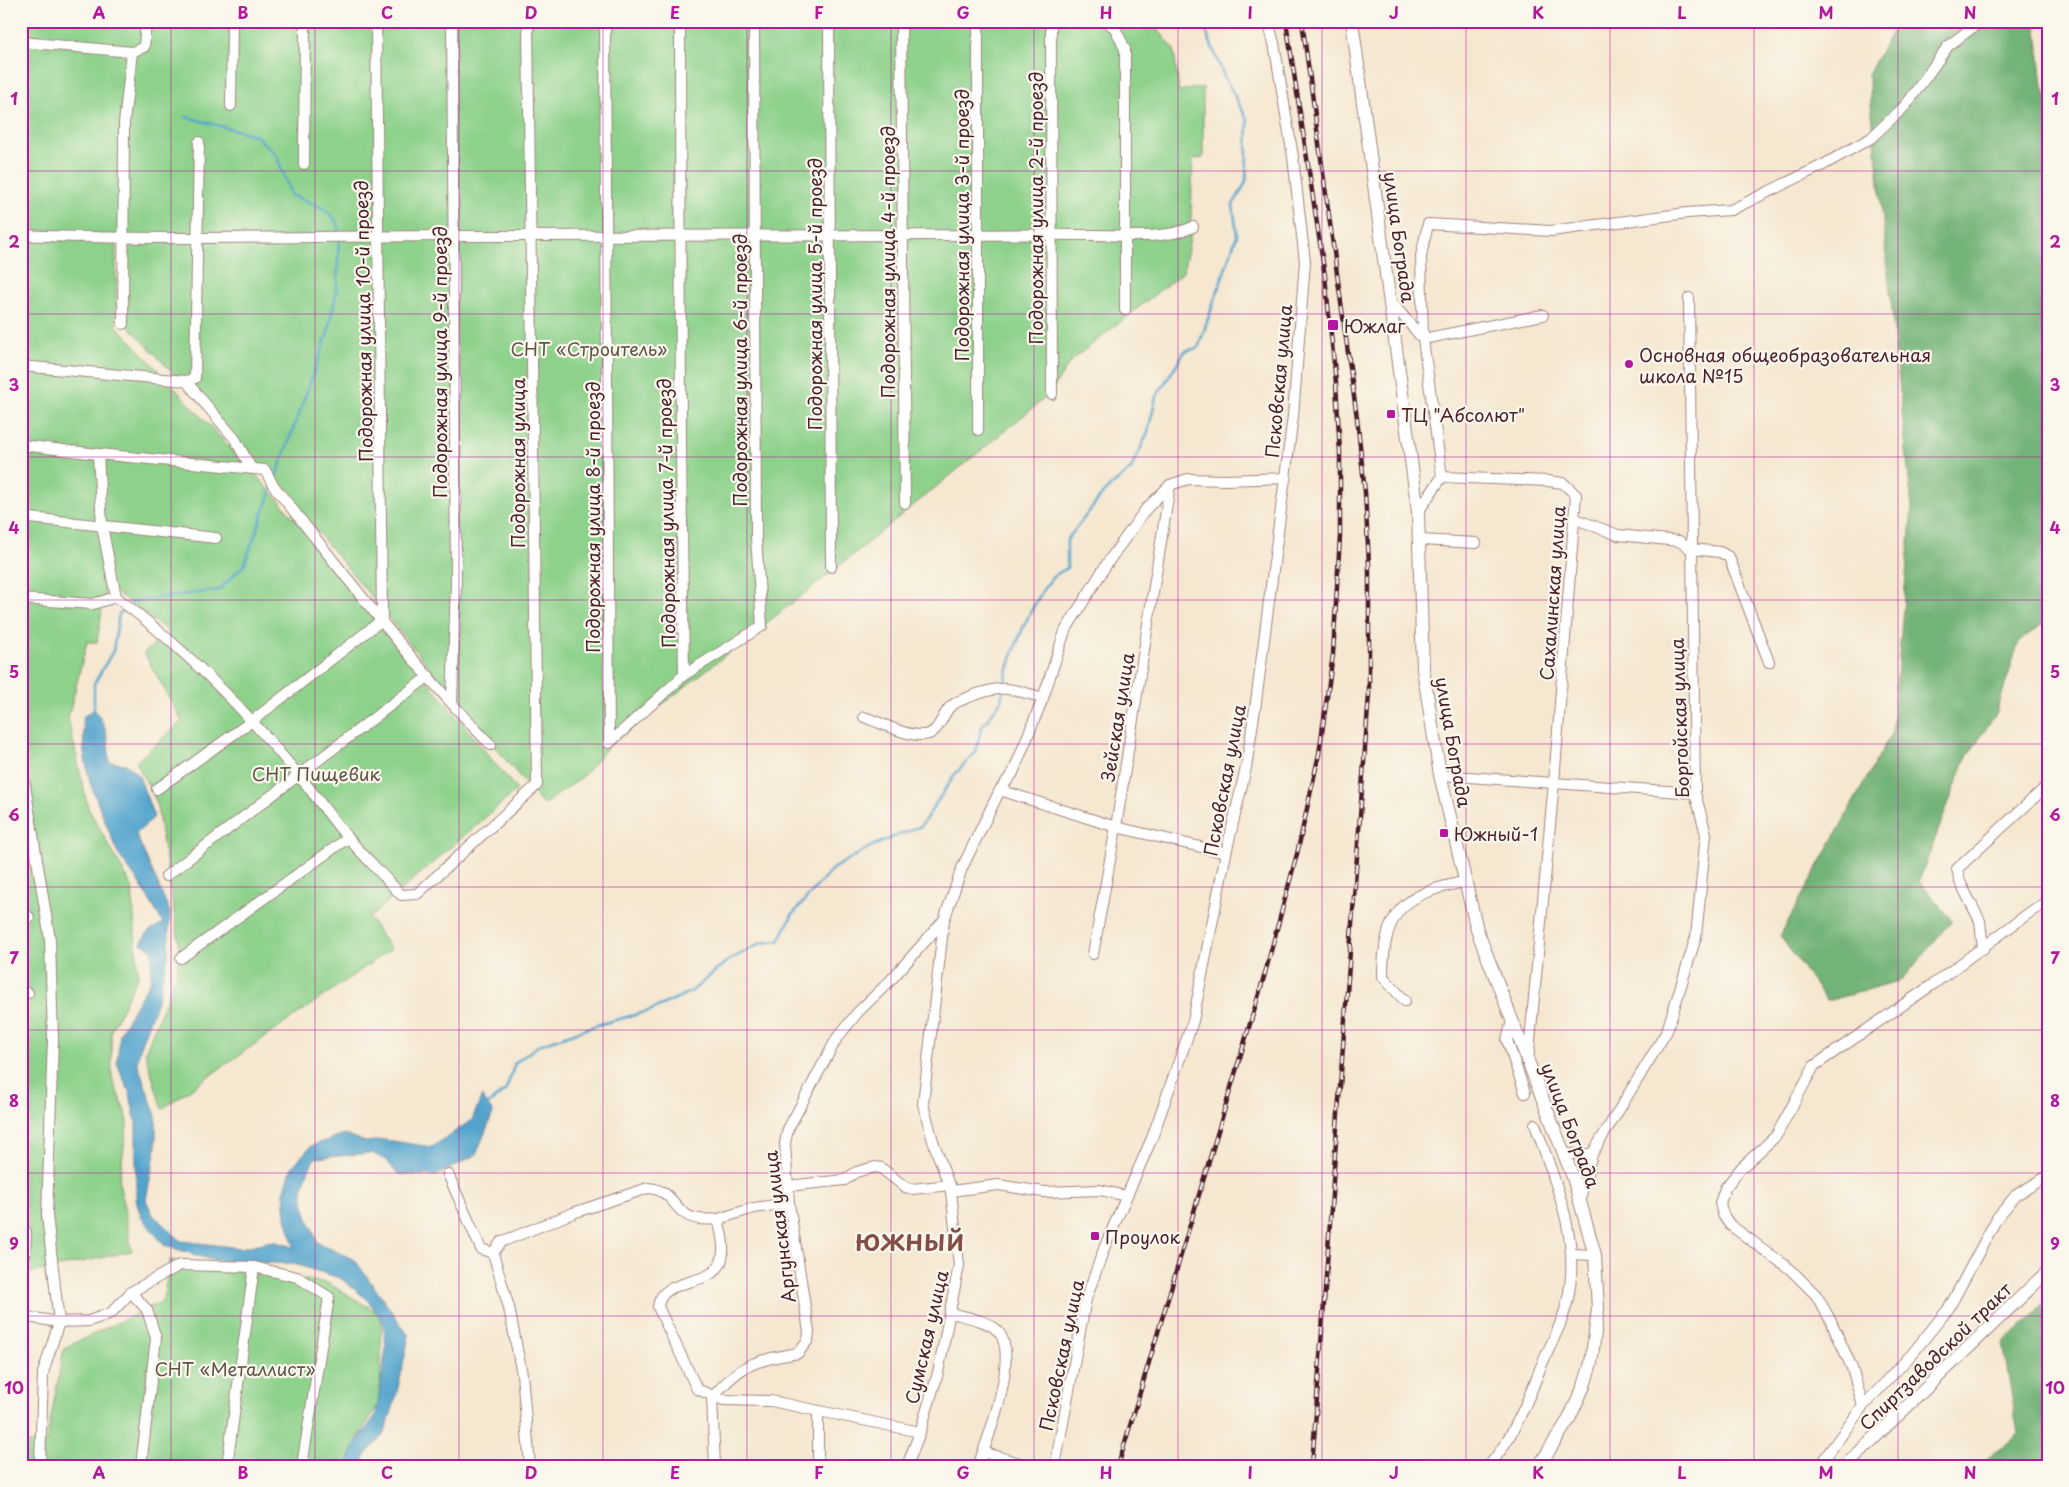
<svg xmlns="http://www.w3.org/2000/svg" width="2069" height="1487" font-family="'Playpen Sans',sans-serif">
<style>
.green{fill:#8dd18b;stroke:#6c785b}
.forest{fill:#72b377;stroke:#5e6951}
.water{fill:#53a4cd;stroke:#4e627c}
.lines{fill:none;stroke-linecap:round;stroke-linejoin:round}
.stream{stroke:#53a4cd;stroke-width:2.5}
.minor-casing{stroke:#a0837e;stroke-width:12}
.major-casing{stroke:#a0837e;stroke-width:14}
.minor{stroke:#fff;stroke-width:10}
.major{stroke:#fff;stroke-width:12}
.rail-casing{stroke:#4a1f2b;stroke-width:4.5}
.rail{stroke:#fbf7ec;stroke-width:2.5;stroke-dasharray:8;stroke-linecap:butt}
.grid{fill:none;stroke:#b5179e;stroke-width:1;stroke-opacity:0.55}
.poi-dot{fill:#b5179e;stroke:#fbf7ec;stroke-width:2}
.labels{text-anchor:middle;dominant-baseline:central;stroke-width:4.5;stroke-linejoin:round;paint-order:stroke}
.street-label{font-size:18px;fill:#4a1f2b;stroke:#fbf7ec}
.poi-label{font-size:18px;fill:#4a1f2b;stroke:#fbf7ec;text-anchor:start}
.park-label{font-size:18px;fill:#5e5448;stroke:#fbf7ec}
.district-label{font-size:22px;font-weight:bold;letter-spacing:1px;fill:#834e47;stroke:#fbf7ec}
.neatline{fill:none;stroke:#b5179e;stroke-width:2}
.grid-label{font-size:16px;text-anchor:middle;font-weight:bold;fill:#b5179e}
</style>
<rect width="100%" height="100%" fill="#fbf7ec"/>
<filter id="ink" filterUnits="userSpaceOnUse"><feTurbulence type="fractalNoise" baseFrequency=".02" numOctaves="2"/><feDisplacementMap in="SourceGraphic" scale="10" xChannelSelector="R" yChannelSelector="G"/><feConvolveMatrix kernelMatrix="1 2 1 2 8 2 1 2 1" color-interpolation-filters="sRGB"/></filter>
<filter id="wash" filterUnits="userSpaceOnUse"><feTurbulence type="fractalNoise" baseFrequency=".0096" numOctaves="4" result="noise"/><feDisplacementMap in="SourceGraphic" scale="20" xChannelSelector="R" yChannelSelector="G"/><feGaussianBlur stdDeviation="1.12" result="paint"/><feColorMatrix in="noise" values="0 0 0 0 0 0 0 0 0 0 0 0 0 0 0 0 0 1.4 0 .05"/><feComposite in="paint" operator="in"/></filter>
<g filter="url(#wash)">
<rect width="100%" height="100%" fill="#f5e7d0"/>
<g class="green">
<path d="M21,21H1151L1174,49L1179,91L1203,87V158L1193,159L1190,239L1183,272L1070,362L1050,394L828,575L609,746L581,778L543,805L292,501L126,323L123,236L21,229Z"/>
<path d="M116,238V325L277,498L517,790L369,918L391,949L162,1109L145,1052L177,973L179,942L156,801L136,762L182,721L144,653L169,632L106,585L97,642H87L68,718L88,808L132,887L138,976L111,1031L112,1078L128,1120L119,1181L132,1251L21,1275V240Z"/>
<path d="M170,1260L328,1283L382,1315L380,1402L359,1436L351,1466H21V1443H46L64,1348L163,1301Z"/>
</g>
<g class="forest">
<path d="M1898,21H2036L2043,85L2048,106V621L2019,641L1996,714L1965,760L1919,881L1952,920L1902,980L1827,1001L1780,936L1892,732L1912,509L1868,74Z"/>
<path d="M2048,1301V1466H1978L2018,1434L2003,1343Z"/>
</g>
<path class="water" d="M94,709C107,725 109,742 109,762L126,764L139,776L154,817L136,834L170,912L168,955L158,998L142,1041L137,1062L156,1116V1148L146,1200L153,1215L181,1241L240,1248L272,1241L294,1247L286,1217L284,1193L292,1167L311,1146L344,1134L365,1142L385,1140L432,1147L472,1120L482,1096L493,1113L476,1155L436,1176L398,1174L386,1160L372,1153L315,1158C294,1194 304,1208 318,1243L355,1260L409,1336C402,1368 397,1401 385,1431C379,1445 366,1447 362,1466H346L357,1441L376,1415L386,1348L384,1324L367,1299L340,1278L294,1264L211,1260L164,1245L141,1217L136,1199V1123L130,1094L117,1063L120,1033L151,979L152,950L141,943L148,932L163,923L140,884L118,854L90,783L84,753L83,717Z"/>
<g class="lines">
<g class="stream">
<path d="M186,117L255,135L276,154L291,195C310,203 340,209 339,235"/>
<path d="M274,482L327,336L337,289L339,240"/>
<path d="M130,605L136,601L219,590L244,565L272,489"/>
<path d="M1004,685C1011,652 1030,606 1051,579C1055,574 1062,571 1067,568V540L1104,492L1131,469L1148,432L1156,397L1185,351L1198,348L1237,235L1233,205L1246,182L1248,121L1223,74L1202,21"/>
<path d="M94,709V684L113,651L119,614L126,609"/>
<path d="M488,1104L506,1090L515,1063L539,1045L597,1025L649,1011L692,991L726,962L761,943L779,941L792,915L832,869L872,846L921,826L956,773L975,753L982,727L1001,701L1003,691"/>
</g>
</g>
</g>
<g filter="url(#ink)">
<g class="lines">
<defs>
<g id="minor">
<path d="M605,21L609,743"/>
<path d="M680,21L681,452L684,675"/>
<path d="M829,21L831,567"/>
<path d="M901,21L905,503"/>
<path d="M978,21V430"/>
<path d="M1051,21L1052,394"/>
<path d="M1106,21L1115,28L1125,49V310"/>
<path d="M21,42L132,52"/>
<path d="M231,106L232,21"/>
<path d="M304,164L305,21"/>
<path d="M21,235C165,241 308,236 452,236C626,235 801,236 976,235C1016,234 1055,235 1094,235C1125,235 1165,240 1193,227"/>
<path d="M1391,302L1423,339L1421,256L1428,224L1551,231L1687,213L1731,210L1823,165L1871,138L1906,105L1948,46L1981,21"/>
<path d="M123,324L124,123L132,52L144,47L146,21"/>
<path d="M21,366L186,381L195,378L199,142"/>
<path d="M186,381L235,439L251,468"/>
<path d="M21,445L98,454"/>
<path d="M1418,512L1442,477"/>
<path d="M21,517L216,538"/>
<path d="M1573,518L1618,535L1679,541L1691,549L1720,552L1729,557L1769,662"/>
<path d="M1421,540L1476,543"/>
<path d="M116,597L102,526L98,454L265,470L273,485C344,573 412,665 491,745"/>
<path d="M21,599L93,604L116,597C184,648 246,710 300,777C317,797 332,820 349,839C366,858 384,876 401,895L417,894L537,785L528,21"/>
<path d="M452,702L456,583L452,21"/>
<path d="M864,717C882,723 905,736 924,735C938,734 941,718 949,708C954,702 962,700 969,697C1003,684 1009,688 1043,698"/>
<path d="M609,743L684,675L762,626L756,537L754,21"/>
<path d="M21,761L50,940L53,1038L47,1215L59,1322L43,1373L40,1466"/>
<path d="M1440,775L1695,793"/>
<path d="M157,789L252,721L382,620L376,21"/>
<path d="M1000,790L1116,827L1226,853"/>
<path d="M166,876L429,676"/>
<path d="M21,916L29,917"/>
<path d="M1983,949L1980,921L1960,882L1957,869L2048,785"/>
<path d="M1093,954L1116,827L1170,485"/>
<path d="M181,958L348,838"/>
<path d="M21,993H28"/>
<path d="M1405,1001L1383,977C1383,912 1402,894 1464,882"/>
<path d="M1512,1021L1507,1040L1525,1093"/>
<path d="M1528,1062L1554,782L1576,495L1563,483L1548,481L1442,477L1423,339L1543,315"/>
<path d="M1565,1154H1592"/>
<path d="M448,1174L481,1249L493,1253L509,1308L522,1374L530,1466"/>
<path d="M787,1186L845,1180L856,1172L875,1167L881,1168L905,1187L912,1189L950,1185"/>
<path d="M951,1191L998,1185L1044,1192L1100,1190L1126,1196"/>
<path d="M1580,1199L1592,1154L1667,1031L1696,937L1706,834L1695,793L1689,298"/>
<path d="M718,1219L754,1208L789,1203"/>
<path d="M21,1226L26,1232L25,1256L21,1266"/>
<path d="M493,1253L501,1242L573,1213L648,1188C683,1191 667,1224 718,1219C721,1231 726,1249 721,1262C711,1288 661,1276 658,1307L697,1389L723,1400L771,1401L920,1432"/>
<path d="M1572,1254L1595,1255"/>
<path d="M131,1292L147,1310L156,1338L141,1466"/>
<path d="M951,1313C966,1317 986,1320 997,1330C1021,1353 988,1439 978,1466"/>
<path d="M21,1316L59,1322L89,1321L111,1313L131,1292L180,1265L254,1267L297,1277L329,1297L302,1466"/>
<path d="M1863,1406L1912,1354L1949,1308L1997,1218L2016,1195L2048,1176"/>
<path d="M983,1452L1029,1466"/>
<path d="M227,1466L254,1267"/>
<path d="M715,1466L712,1398C742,1362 755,1361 798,1353L808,1340L809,1332L789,1203L785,1143L788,1129L837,1038L858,1012L889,982L944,920"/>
<path d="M818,1466V1411"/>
<path d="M907,1466L920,1432L938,1373L959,1265L951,1191L933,1141L923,1104L944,920L962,868L1000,790L1013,773L1043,698L1065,631L1108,562L1146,509L1170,485L1188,479L1225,480L1286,478"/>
<path d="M1055,1466L1086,1299L1105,1246L1152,1138L1193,1021L1226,853L1246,768L1256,702L1293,416L1305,262L1293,157L1274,43L1268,21"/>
<path d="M1489,1466C1513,1437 1527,1403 1540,1369C1550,1345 1563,1323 1568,1298C1581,1237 1554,1180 1535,1124"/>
<path d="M1819,1466L1863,1406L1852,1368L1831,1321L1816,1295L1790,1269L1730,1225L1723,1215L1720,1203L1725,1188L1741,1168L1776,1136L1814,1066L1932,985L2033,910L2048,902"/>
</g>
<g id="major">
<path d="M1352,21L1418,512L1423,669L1440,775L1477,930L1573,1177L1595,1255L1598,1309L1591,1363L1584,1386L1569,1419L1539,1466"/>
<path d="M1845,1466L2048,1271"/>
</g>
</defs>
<use href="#minor" class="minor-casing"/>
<use href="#major" class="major-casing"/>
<use href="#minor" class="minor"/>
<use href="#major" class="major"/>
<defs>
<g id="rail">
<path d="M1302,21L1357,418L1365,492L1369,564V694L1312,1466"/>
<path d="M1118,1466L1264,977L1297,854L1319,754L1333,654L1340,536V453L1336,383L1325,276L1286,21"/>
</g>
</defs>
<use href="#rail" class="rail-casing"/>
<use href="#rail" class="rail"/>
</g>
</g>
<path class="grid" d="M171,21V1466M315,21V1466M459,21V1466M603,21V1466M747,21V1466M891,21V1466M1034,21V1466M1178,21V1466M1322,21V1466M1466,21V1466M1610,21V1466M1754,21V1466M1898,21V1466M21,171H2048M21,314H2048M21,457H2048M21,600H2048M21,744H2048M21,887H2048M21,1030H2048M21,1173H2048M21,1316H2048"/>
<g class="poi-dot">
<rect x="1327" y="319" width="12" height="12" rx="2.5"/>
<circle cx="1629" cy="364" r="5"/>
<rect x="1386" y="409" width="10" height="10" rx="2.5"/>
<rect x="1439" y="828" width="10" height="10" rx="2.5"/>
<rect x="1090" y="1231" width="10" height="10" rx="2.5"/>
</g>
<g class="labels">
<g class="street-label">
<text transform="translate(1035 208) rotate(-90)">Подорожная улица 2-й проезд</text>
<text transform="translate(961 225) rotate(-90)">Подорожная улица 3-й проезд</text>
<text transform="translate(1400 237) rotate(82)">улица Бограда</text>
<text transform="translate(887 262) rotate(-90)">Подорожная улица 4-й проезд</text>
<text transform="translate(814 294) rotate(-90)">Подорожная улица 5-й проезд</text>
<text transform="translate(363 321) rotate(-91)">Подорожная улица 10-й проезд</text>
<text transform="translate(439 362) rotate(-90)">Подорожная улица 9-й проезд</text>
<text transform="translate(739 370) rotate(-90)">Подорожная улица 6-й проезд</text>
<text transform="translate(1278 381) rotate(-85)">Псковская улица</text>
<text transform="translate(517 463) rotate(-90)">Подорожная улица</text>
<text transform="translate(666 513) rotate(-91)">Подорожная улица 7-й проезд</text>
<text transform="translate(592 517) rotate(-90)">Подорожная улица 8-й проезд</text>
<text transform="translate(1552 593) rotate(-86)">Сахалинская улица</text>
<text transform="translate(1117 717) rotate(-81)">Зейская улица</text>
<text transform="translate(1679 718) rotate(-92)">Боргойская улица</text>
<text transform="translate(1454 742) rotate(80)">улица Бограда</text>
<text transform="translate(1224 780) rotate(-79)">Псковская улица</text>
<text transform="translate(1571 1125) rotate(69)">улица Бограда</text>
<text transform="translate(779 1227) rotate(-97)">Аргунская улица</text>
<text transform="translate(926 1337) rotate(-77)">Сумская улица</text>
<text transform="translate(1061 1355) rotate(-78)">Псковская улица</text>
<text transform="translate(1935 1356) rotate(-44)">Спиртзаводской тракт</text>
</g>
<g class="poi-label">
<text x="1344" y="325">Южлаг</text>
<text x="1639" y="354">Основная общеобразовательная<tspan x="1639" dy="21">школа №15</tspan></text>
<text x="1401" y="414">ТЦ "Абсолют"</text>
<text x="1454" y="833">Южный-1</text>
<text x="1105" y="1236">Проулок</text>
</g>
<g class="park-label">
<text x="589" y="348">СНТ «Строитель»</text>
<text x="316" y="773">СНТ Пищевик</text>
<text x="235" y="1368">СНТ «Металлист»</text>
</g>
<g class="district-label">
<text x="910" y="1241">ЮЖНЫЙ</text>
</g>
</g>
<rect width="2069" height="1487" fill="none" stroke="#fbf7ec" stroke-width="55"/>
<rect x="28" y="28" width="2014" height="1432" class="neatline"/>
<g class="grid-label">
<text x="99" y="19">A</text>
<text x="243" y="19">B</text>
<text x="387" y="19">C</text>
<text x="531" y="19">D</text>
<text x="675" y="19">E</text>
<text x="819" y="19">F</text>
<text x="963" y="19">G</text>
<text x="1106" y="19">H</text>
<text x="1250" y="19">I</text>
<text x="1394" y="19">J</text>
<text x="1538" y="19">K</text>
<text x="1682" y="19">L</text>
<text x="1826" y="19">M</text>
<text x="1970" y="19">N</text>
<text x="14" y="105">1</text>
<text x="2055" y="105">1</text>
<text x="14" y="248">2</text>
<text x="2055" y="248">2</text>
<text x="14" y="391">3</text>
<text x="2055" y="391">3</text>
<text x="14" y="534">4</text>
<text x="2055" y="534">4</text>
<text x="14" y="678">5</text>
<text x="2055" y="678">5</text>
<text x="14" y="821">6</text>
<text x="2055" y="821">6</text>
<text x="14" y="964">7</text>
<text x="2055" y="964">7</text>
<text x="14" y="1107">8</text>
<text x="2055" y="1107">8</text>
<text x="14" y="1250">9</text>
<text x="2055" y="1250">9</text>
<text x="14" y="1394">10</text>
<text x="2055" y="1394">10</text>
<text x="99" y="1479">A</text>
<text x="243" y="1479">B</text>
<text x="387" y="1479">C</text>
<text x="531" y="1479">D</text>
<text x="675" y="1479">E</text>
<text x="819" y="1479">F</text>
<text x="963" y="1479">G</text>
<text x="1106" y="1479">H</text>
<text x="1250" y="1479">I</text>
<text x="1394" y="1479">J</text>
<text x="1538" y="1479">K</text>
<text x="1682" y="1479">L</text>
<text x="1826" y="1479">M</text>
<text x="1970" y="1479">N</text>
</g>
</svg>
